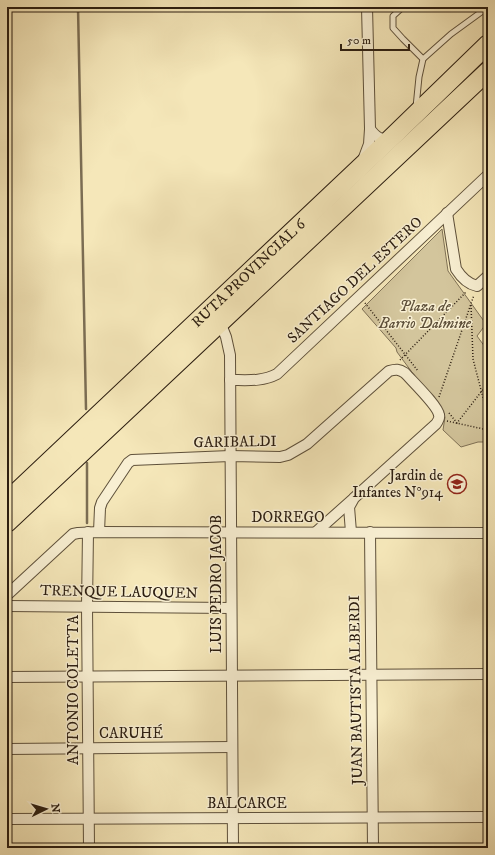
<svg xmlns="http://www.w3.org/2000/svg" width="495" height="855" font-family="'IM FELL DW Pica',serif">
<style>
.green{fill:#d3c59c;stroke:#7f7156}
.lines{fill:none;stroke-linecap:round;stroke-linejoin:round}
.stream{stroke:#7b6d53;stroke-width:2.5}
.lane-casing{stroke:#5e503a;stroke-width:7}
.street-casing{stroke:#5e503a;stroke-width:12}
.highway-casing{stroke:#2b1d10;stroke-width:20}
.path{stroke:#2b1d10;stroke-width:1.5;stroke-dasharray:1 2;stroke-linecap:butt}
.lane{stroke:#f8efd2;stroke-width:5}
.street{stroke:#f8efd2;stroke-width:10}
.highway{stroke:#f5e7b9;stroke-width:18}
.labels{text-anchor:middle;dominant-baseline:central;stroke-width:3;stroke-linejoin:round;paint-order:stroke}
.street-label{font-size:15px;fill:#2b1d10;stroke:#f8efd2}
.park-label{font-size:15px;font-style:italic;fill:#5d4f3a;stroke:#f8efd2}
.poi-label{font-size:15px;fill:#2b1d10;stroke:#f8efd2;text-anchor:end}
</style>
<rect width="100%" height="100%" fill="#f5e7b9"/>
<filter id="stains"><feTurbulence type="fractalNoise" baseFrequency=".005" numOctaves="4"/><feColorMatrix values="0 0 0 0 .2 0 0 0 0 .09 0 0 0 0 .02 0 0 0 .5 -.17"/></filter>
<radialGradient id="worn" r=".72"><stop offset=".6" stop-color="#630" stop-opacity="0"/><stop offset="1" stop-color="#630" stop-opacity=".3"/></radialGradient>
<path class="green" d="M442,229L448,271L486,324L477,336L488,351V377L485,383L488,395V442H478L461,447L443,430L445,417L397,352L396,348L362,309Z"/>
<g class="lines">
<g class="stream">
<path d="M78,7L86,409"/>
<path d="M87,523V463"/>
</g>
<defs>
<g id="lane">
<path d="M403,7L393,16V28L403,39L423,59"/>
<path d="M416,107L419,77L423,59L451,34L484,10L488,9"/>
</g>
<g id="street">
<path d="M367,7L370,129C376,137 379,139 389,140"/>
<path d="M363,160L369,144L370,129"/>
<path d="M447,213L456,269C461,277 468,284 477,286L488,276"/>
<path d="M220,322L226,337L230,355L233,848"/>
<path d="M230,380C246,380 262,382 277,374L488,175"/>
<path d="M88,532L87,606L89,848"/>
<path d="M99,532L100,508L102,502L128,463L132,460L230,456L280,457L288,455L307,444L389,371C396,369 399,369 405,373C412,381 438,406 439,415C440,418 438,421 436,424L354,498L349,507L351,532"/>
<path d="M316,532L352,500"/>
<path d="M370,532L373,848"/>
<path d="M7,595L73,534L78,533L99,532L488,533"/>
<path d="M7,606L231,608"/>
<path d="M7,677L488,674"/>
<path d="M7,749L232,747"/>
<path d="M7,819L488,817"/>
</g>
<g id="highway">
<path id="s1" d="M7,501L389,140L488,44"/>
<path d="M7,523L488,71"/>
</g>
</defs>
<use href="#lane" class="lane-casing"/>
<use href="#street" class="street-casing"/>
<use href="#highway" class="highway-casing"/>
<g class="path">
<path d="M365,303L418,371"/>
<path d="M471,305L473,359L488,417"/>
<path d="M400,360L466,292"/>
<path d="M439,397L474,295"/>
<path d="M449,413L457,423L488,383"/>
<path d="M447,421L488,430"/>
</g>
<use href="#lane" class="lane"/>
<use href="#street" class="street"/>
<use href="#highway" class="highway"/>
</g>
<defs>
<symbol id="school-ring" viewBox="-11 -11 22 22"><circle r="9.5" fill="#f8efd2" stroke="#8f2418" stroke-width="1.5"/><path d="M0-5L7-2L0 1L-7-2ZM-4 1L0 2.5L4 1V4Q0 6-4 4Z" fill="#8f2418"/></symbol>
</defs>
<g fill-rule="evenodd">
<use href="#school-ring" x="446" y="473" width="22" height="22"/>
</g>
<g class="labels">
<g class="street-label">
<text stroke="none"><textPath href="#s1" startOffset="332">RUTA PROVINCIAL 6</textPath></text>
<text transform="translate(355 280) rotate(-43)">SANTIAGO DEL ESTERO</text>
<text transform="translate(235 442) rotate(-1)">GARIBALDI</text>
<text x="288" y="517">DORREGO</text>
<text transform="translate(216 584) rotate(-90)">LUIS PEDRO JACOB</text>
<text transform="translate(119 592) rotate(1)">TRENQUE LAUQUEN</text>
<text transform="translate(73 690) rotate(-90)">ANTONIO COLETTA</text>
<text transform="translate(356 690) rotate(-91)">JUAN BAUTISTA ALBERDI</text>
<text x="131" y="733">CARUHÉ</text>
<text x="247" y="803">BALCARCE</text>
</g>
<g class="park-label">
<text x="425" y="306">Plaza de<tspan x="425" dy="17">Barrio Dalmine</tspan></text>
</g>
<g class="poi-label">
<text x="443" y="475">Jardin de<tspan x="443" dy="17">Infantes N°914</tspan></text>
</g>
</g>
<rect width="495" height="855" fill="none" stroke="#f5e7b9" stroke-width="24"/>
<rect x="8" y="8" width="479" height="839" fill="none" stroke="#2b1d10" stroke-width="2"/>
<rect x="12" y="12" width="471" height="831" fill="none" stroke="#2b1d10"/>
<g transform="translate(46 809) rotate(85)" stroke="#f8efd2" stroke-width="3" paint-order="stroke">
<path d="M0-3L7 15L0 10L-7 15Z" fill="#2b1d10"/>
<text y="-6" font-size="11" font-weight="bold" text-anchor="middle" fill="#2b1d10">N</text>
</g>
<path d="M341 44v6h68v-6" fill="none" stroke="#2b1d10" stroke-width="2"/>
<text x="347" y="44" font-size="12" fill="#2b1d10" stroke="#f8efd2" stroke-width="3" paint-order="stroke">50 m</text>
<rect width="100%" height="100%" filter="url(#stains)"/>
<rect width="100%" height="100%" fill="url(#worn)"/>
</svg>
